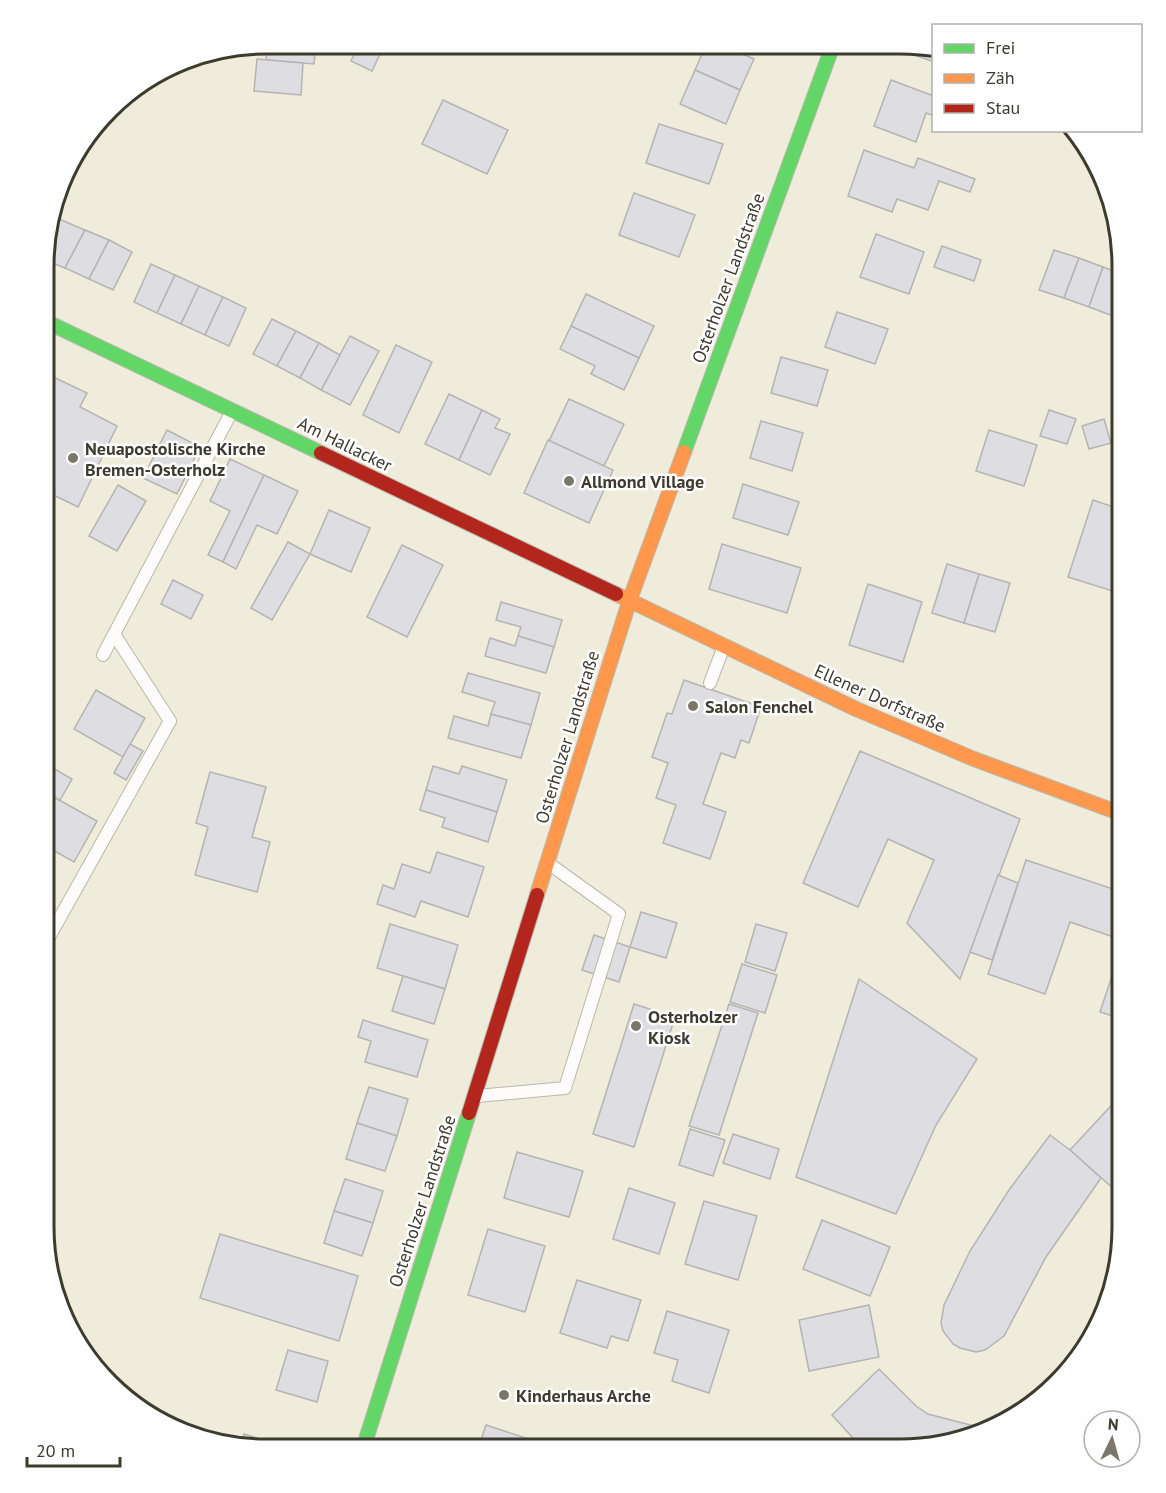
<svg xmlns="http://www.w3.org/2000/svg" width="1166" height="1493" font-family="'PT Sans',sans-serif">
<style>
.building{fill:#dddde2;stroke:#b5b4b2;stroke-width:1.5}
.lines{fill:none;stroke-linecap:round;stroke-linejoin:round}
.lane-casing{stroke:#bbb8ab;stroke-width:14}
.fast-casing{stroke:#bbb8ab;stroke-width:16}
.slow-casing{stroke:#bbb8ab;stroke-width:16}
.jam-casing{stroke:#bbb8ab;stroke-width:16}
.lane{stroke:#fdfcfa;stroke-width:12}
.fast{stroke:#63d668;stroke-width:14}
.slow{stroke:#ff974d;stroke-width:14}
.jam{stroke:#b3261e;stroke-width:14}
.poi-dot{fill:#7b786b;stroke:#fefefe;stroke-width:2}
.labels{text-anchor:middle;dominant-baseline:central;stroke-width:5;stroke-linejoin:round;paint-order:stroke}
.street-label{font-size:18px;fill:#3d3a2e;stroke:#fefefe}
.poi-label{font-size:18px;font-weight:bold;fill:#3d3a2e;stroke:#fefefe;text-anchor:start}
.rim{fill:none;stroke:#3d3a2e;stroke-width:3}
</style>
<rect width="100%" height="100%" fill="#efecdb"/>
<g class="building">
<path d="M267,44H316L314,64L266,60Z"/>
<path d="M359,44H363L381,52L372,71L351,61Z"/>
<path d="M706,45H722L754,59L740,90L695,70Z"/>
<path d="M899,45L934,47V62L897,49Z"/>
<path d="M257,59L303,63L301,95L254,91Z"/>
<path d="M695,70L740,90L726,124L680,104Z"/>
<path d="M891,80L934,96V116L926,113L916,142L874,126Z"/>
<path d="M443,100L508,130L487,174L422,144Z"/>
<path d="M659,124L723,144L709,184L646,163Z"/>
<path d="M864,150L914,168L918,158L975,179L970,192L939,181L928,210L897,199L892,212L848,196Z"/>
<path d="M634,193L695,215L679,257L619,235Z"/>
<path d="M52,216L59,219L45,246V236Z"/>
<path d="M59,219L85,230L65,268L45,260V246Z"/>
<path d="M85,230L109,240L89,279L65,268Z"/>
<path d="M876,234L924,252L909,294L860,277Z"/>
<path d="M109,240L132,252L113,290L89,279Z"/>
<path d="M942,246L981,260L974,281L934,267Z"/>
<path d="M1054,250L1079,258L1064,298L1039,290Z"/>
<path d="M1079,258L1103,267L1089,307L1064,298Z"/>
<path d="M151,264L175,275L157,313L134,302Z"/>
<path d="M1103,267L1122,274V291L1113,316L1089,307Z"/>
<path d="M175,275L199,286L181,324L157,313Z"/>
<path d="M199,286L223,297L205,335L181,324Z"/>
<path d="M1122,291V319L1113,316Z"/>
<path d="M586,294L654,326L639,358L571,326Z"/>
<path d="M223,297L246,308L229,346L205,335Z"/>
<path d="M837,312L888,329L875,364L825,347Z"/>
<path d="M272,319L296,331L277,366L253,354Z"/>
<path d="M571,326L639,358L624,390L591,374L595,366L560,349Z"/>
<path d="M296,331L319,343L300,378L277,366Z"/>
<path d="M350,336L379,351L350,405L321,390Z"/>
<path d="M319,343L340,355L321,390L300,378Z"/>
<path d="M396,345L432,362L399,433L363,415Z"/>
<path d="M781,357L828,370L817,406L771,393Z"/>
<path d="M45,373L87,393L80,407L117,426L78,507L45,491Z"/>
<path d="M449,394L482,410L459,460L425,444Z"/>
<path d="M569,399L624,424L604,466L549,441Z"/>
<path d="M482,410L500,419L495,428L510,434L490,475L459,460Z"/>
<path d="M1049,410L1076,419L1067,444L1040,436Z"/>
<path d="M1104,419L1111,443L1089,449L1082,426Z"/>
<path d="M761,421L803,433L792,471L750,458Z"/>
<path d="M167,430L200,447L177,494L143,478Z"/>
<path d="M989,430L1037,445L1024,486L976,471Z"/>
<path d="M548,440L613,470L589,523L524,493Z"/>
<path d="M230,459L264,475L223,562L208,555L230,511L210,501Z"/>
<path d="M264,475L298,491L277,534L257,525L236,569L223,562Z"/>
<path d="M743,484L799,502L788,535L733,518Z"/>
<path d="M118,485L146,501L117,551L89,536Z"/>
<path d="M1093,500L1122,510V594L1068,577Z"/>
<path d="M329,510L370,528L351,572L310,554Z"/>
<path d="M288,542L310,554L272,620L251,608Z"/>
<path d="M722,544L801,568L787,613L709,589Z"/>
<path d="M402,545L443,565L407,637L367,617Z"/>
<path d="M947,564L979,574L964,623L932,613Z"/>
<path d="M979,574L1010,583L995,632L964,623Z"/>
<path d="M173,580L203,595L191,619L161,604Z"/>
<path d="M868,584L922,602L903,662L849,645Z"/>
<path d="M501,602L562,620L554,647L518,636L521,627L496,620Z"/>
<path d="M518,636L554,647L546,673L485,656L490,638L515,646Z"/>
<path d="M468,673L540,693L531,725L491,714L495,702L462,692Z"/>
<path d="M684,680L761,707L749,743L741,740L735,758L721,753L703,804L726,812L710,859L663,843L676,805L656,798L668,763L652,757L667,713L672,714Z"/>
<path d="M96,690L145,718L123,757L74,729Z"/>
<path d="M491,714L531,725L521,758L448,738L454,716L488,726Z"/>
<path d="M130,744L143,751L126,780L114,773Z"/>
<path d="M860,751L1020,819L960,979L907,923L934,860L888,839L858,907L803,883Z"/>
<path d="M44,763L72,779L60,800L44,793Z"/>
<path d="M433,766L459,774L462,766L507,780L497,812L426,790Z"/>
<path d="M210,772L266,787L252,837L270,842L257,892L195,875L208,827L196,823Z"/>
<path d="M426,790L497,812L488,842L442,827L445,818L420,810Z"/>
<path d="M52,796L97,821L74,862L44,845V810Z"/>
<path d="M437,852L484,867L468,917L421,901L415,917L377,904L383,885L394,889L402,864L430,873Z"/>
<path d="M1026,860L1122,892V940L1070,922L1045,994L988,974Z"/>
<path d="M998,875L1018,883L992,960L970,952Z"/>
<path d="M44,894L54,899L44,917Z"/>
<path d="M641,912L677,923L666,958L630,947Z"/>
<path d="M390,924L458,945L445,989L377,968Z"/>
<path d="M756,924L787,933L775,971L745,962Z"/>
<path d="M594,935L630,947L619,982L582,970Z"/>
<path d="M1122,946V1019L1100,1012Z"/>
<path d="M742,964L777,975L765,1013L730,1002Z"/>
<path d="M403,976L445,989L434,1024L392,1011Z"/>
<path d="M859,979L977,1059L936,1125L896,1214L796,1177Z"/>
<path d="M634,1004L675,1017L634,1147L593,1134Z"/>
<path d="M729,1004L758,1013L719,1135L689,1126Z"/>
<path d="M363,1020L428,1040L417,1077L365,1062L371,1041L358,1037Z"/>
<path d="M369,1087L408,1099L397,1136L357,1123Z"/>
<path d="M1122,1094V1185L1116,1191L1070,1150Z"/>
<path d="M357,1123L397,1136L385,1171L346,1159Z"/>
<path d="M690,1129L725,1140L713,1176L679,1165Z"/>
<path d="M733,1134L779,1149L770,1179L723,1163Z"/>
<path d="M1050,1135L1070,1150L1101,1178L1046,1257L1004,1336L985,1350L976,1352L960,1348L953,1344L943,1331L941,1323L944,1305L970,1251L1009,1190Z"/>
<path d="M517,1152L583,1171L569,1217L504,1198Z"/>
<path d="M345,1179L383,1191L373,1223L334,1211Z"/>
<path d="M629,1188L675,1203L659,1254L613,1239Z"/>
<path d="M704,1201L757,1216L738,1280L685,1264Z"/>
<path d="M334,1211L373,1223L362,1256L324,1243Z"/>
<path d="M822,1220L890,1247L870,1296L803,1269Z"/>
<path d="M488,1229L545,1246L525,1312L468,1295Z"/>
<path d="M220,1234L358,1276L339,1341L200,1298Z"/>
<path d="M577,1280L641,1300L628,1341L611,1336L607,1348L560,1333Z"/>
<path d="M869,1305L879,1357L809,1371L799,1320Z"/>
<path d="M667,1311L729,1330L709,1393L672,1381L678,1360L654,1353Z"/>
<path d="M288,1350L328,1361L317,1402L276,1390Z"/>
<path d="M879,1369L916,1406L928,1414L978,1427L977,1430L915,1449H863L832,1415Z"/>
<path d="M486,1425L559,1449H478Z"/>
<path d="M244,1434L292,1449H251L241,1446Z"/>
</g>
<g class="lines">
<defs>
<g id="lane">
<path d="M103,655L232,411"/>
<path d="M710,683L724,646"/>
<path d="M44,946L170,721L114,634"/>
<path d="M477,1096L565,1088L619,914L548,863"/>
</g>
<g id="fast">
<path d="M45,321L321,453"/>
<path d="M684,452L833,45"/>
<path d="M363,1449L469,1113"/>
</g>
<g id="slow">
<path d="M616,594L856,709L974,759L1122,814"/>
<path d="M537,895L630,599L684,452"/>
</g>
<g id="jam">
<path d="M321,453L616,594"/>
<path d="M469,1113L537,895"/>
</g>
</defs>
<use href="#lane" class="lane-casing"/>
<use href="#fast" class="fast-casing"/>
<use href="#slow" class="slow-casing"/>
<use href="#jam" class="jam-casing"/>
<use href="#lane" class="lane"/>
<use href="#fast" class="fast"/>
<use href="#slow" class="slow"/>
<use href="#jam" class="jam"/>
</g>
<g class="poi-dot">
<circle cx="73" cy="458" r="6"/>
<circle cx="569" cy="481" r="6"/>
<circle cx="693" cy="706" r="6"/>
<circle cx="636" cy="1026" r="6"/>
<circle cx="504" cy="1395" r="6"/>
</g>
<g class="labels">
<g class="street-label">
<text transform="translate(728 278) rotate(-70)">Osterholzer Landstraße</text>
<text transform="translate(345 444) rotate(26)">Am Hallacker</text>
<text transform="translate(880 698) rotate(24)">Ellener Dorfstraße</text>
<text transform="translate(567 737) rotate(-73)">Osterholzer Landstraße</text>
<text transform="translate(422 1201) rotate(-72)">Osterholzer Landstraße</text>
</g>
<g class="poi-label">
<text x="85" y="448">Neuapostolische Kirche<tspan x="85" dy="21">Bremen-Osterholz</tspan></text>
<text x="581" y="481">Allmond Village</text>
<text x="705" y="706">Salon Fenchel</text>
<text x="648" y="1016">Osterholzer<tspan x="648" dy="21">Kiosk</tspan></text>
<text x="516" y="1395">Kinderhaus Arche</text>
</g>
</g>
<path d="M0 0H1166V1493H0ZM266 54H900A212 212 0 0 1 1112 266V1227A212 212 0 0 1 900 1439H266A212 212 0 0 1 54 1227V266A212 212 0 0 1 266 54Z" fill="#fefefe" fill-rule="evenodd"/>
<path class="rim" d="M266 54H900A212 212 0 0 1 1112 266V1227A212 212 0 0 1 900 1439H266A212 212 0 0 1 54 1227V266A212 212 0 0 1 266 54Z"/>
<rect x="932" y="24" width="210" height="108" fill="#fefefe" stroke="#b1b0ab" stroke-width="1.5"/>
<rect x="944" y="44" width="30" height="9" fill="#63d668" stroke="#b1b0ab" stroke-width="1.5"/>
<text x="986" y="54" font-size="18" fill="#3d3a2e">Frei</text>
<rect x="944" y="74" width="30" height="9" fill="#ff974d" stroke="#b1b0ab" stroke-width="1.5"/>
<text x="986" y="84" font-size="18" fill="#3d3a2e">Zäh</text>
<rect x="944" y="104" width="30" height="9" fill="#b3261e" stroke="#b1b0ab" stroke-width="1.5"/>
<text x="986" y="114" font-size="18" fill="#3d3a2e">Stau</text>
<g transform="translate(1112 1439) rotate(5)"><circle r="28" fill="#fefefe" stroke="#b1b0ab" stroke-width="1.5"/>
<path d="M0-4.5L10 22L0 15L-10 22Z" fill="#7b786b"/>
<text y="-9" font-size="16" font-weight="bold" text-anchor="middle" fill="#3d3a2e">N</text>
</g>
<path d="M27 1457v9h93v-9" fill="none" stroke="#3d3a2e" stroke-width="3"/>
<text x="36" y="1457" font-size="18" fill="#3d3a2e" stroke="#fefefe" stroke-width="4.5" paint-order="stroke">20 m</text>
</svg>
